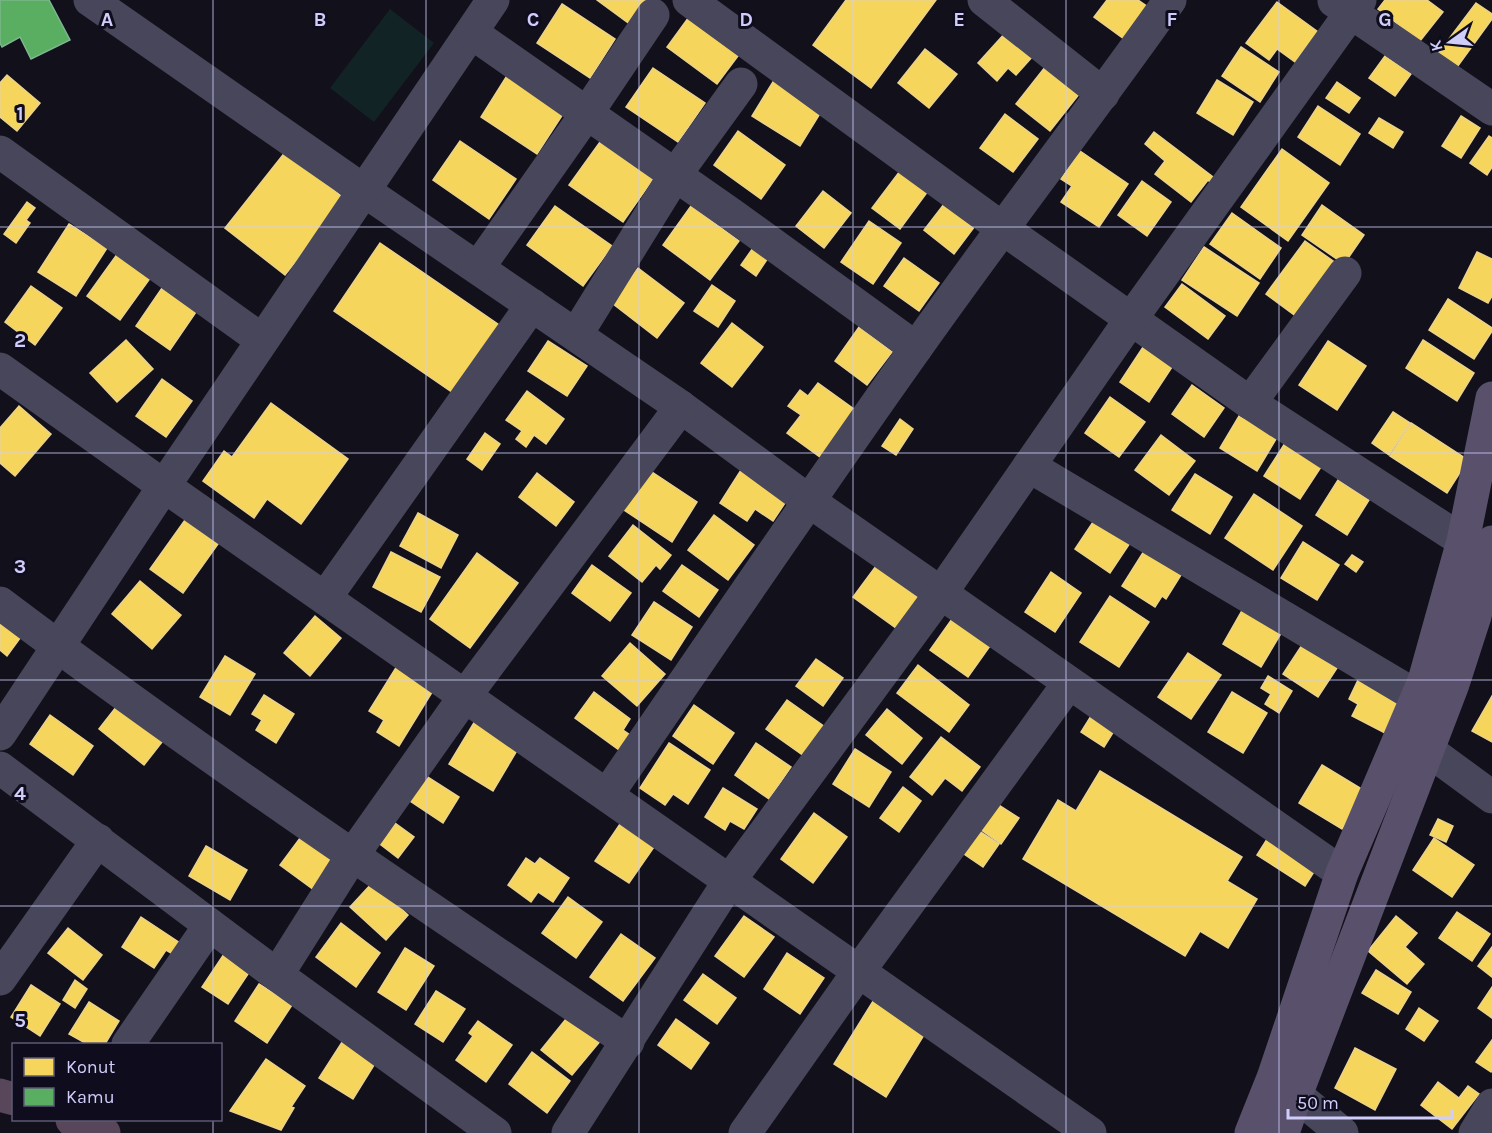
<svg xmlns="http://www.w3.org/2000/svg" width="1492" height="1133" font-family="Karla,sans-serif">
<style>
.green{fill:#112324}
.homes{fill:#f6d55c;stroke:#ebd38c;stroke-width:1.5}
.public{fill:#5aae61;stroke:#7db78f;stroke-width:1.5}
.lines{fill:none;stroke-linecap:round;stroke-linejoin:round}
.minor{stroke:#47465a;stroke-width:33}
.major{stroke:#59516c;stroke-width:33}
.highway{stroke:#58475b;stroke-width:33}
.grid{fill:none;stroke:#d0cdfb;stroke-width:1.5;stroke-opacity:0.55}
.grid-label{font-size:20px;text-anchor:middle;font-weight:bold;fill:#d0cdfb;stroke:#0f0d1d;stroke-width:6;stroke-linejoin:round;paint-order:stroke}
</style>
<rect width="100%" height="100%" fill="#12101a"/>
<path class="green" d="M390,9L434,43L374,122L330,88Z"/>
<g class="homes">
<path d="M597,0H649L631,25Z"/>
<path d="M846,0H936L871,88L813,45Z"/>
<path d="M1107,0H1138L1148,7L1124,39L1094,17Z"/>
<path d="M1385,0H1427L1443,12L1420,41L1378,9Z"/>
<path d="M1277,2L1318,32L1295,62L1277,49L1269,60L1246,43Z"/>
<path d="M1476,3L1492,14V19L1452,74L1433,60Z"/>
<path d="M562,4L615,39L590,78L537,43Z"/>
<path d="M694,10L744,48L717,84L667,47Z"/>
<path d="M1006,32L1033,56L1016,75L1008,68L997,81L978,63Z"/>
<path d="M1241,47L1279,72L1260,102L1222,76Z"/>
<path d="M925,49L957,74L929,108L898,83Z"/>
<path d="M1385,56L1411,74L1395,96L1369,78Z"/>
<path d="M1053,57L1087,84L1050,131L1016,104Z"/>
<path d="M653,68L705,103L678,142L626,107Z"/>
<path d="M508,74L565,111L537,154L481,117Z"/>
<path d="M7,75L40,103L17,131L0,117V83Z"/>
<path d="M776,77L824,107L800,146L752,116Z"/>
<path d="M1217,80L1253,102L1233,135L1197,113Z"/>
<path d="M1337,82L1360,98L1349,113L1326,98Z"/>
<path d="M1318,106L1360,134L1340,165L1298,137Z"/>
<path d="M1005,114L1038,139L1013,172L980,148Z"/>
<path d="M1461,116L1480,128L1461,158L1442,146Z"/>
<path d="M1379,118L1403,132L1393,148L1369,133Z"/>
<path d="M738,131L785,165L761,199L714,165Z"/>
<path d="M1154,132L1213,177L1210,182L1208,180L1191,202L1155,174L1165,161L1145,144Z"/>
<path d="M1489,136L1492,138V167L1487,175L1470,163Z"/>
<path d="M460,141L516,179L489,219L433,180Z"/>
<path d="M600,142L653,179L623,222L569,185Z"/>
<path d="M1282,149L1329,183L1288,241L1241,207Z"/>
<path d="M286,151L345,199L285,275L225,228Z"/>
<path d="M1080,151L1128,184L1099,227L1061,202L1072,186L1061,179Z"/>
<path d="M903,167L931,187L900,229L872,208Z"/>
<path d="M1142,181L1171,202L1147,236L1118,215Z"/>
<path d="M823,191L851,213L824,248L796,226Z"/>
<path d="M951,195L981,218L954,254L924,230Z"/>
<path d="M27,202L35,208L26,220L30,223L16,243L4,234Z"/>
<path d="M1322,205L1364,235L1344,264L1302,235Z"/>
<path d="M555,206L612,246L583,286L527,245Z"/>
<path d="M691,206L739,241L710,280L663,245Z"/>
<path d="M1232,213L1281,248L1260,279L1210,244Z"/>
<path d="M869,221L901,243L873,284L841,262Z"/>
<path d="M69,224L107,248L76,296L38,272Z"/>
<path d="M1305,241L1340,266L1301,320L1266,294Z"/>
<path d="M380,243L505,329L459,397L334,311Z"/>
<path d="M1204,247L1259,283L1237,316L1182,280Z"/>
<path d="M753,248L768,258L756,276L741,265Z"/>
<path d="M1477,252L1492,259V296L1488,303L1459,288Z"/>
<path d="M118,253L151,277L120,320L87,296Z"/>
<path d="M904,258L939,283L919,311L884,286Z"/>
<path d="M638,268L684,303L657,338L612,303Z"/>
<path d="M1182,284L1225,316L1208,339L1165,307Z"/>
<path d="M712,285L735,301L718,327L694,311Z"/>
<path d="M31,286L62,308L35,345L5,322Z"/>
<path d="M162,288L196,312L170,350L136,326Z"/>
<path d="M1448,299L1492,328V331L1474,359L1429,330Z"/>
<path d="M732,323L763,347L732,387L701,363Z"/>
<path d="M859,327L892,352L867,385L835,361Z"/>
<path d="M126,340L153,369L117,402L90,373Z"/>
<path d="M1423,340L1474,373L1457,401L1406,368Z"/>
<path d="M548,341L587,366L567,396L528,371Z"/>
<path d="M1147,341L1176,361L1149,402L1120,382Z"/>
<path d="M1328,341L1366,366L1337,410L1299,385Z"/>
<path d="M162,379L192,401L166,437L136,416Z"/>
<path d="M818,383L858,412L824,460L787,433L801,415L788,406L800,390L808,396Z"/>
<path d="M1192,385L1224,408L1204,437L1172,414Z"/>
<path d="M527,391L564,419L546,444L534,435L526,447L516,439L522,431L506,420Z"/>
<path d="M1110,397L1145,422L1119,457L1085,433Z"/>
<path d="M271,403L348,459L301,524L267,499L254,518L203,481L224,451L232,457Z"/>
<path d="M19,406L51,434L15,476L0,463V428Z"/>
<path d="M1242,411L1279,434L1257,471L1220,448Z"/>
<path d="M1393,412L1410,423L1389,455L1372,443Z"/>
<path d="M900,419L913,429L896,455L882,446Z"/>
<path d="M1411,423L1468,460L1447,493L1390,456Z"/>
<path d="M485,433L500,444L482,470L467,459Z"/>
<path d="M1161,435L1195,461L1169,495L1135,470Z"/>
<path d="M1287,440L1323,464L1300,499L1264,476Z"/>
<path d="M649,470L697,502L672,542L624,510Z"/>
<path d="M741,470L787,500L773,521L755,509L747,521L720,503Z"/>
<path d="M537,473L574,502L556,526L519,497Z"/>
<path d="M1195,474L1232,497L1210,534L1172,510Z"/>
<path d="M1338,480L1369,500L1347,535L1316,515Z"/>
<path d="M1254,494L1302,526L1273,570L1225,538Z"/>
<path d="M418,513L458,535L441,568L400,546Z"/>
<path d="M1099,513L1134,537L1110,573L1075,549Z"/>
<path d="M714,515L754,545L728,580L688,550Z"/>
<path d="M185,520L218,544L183,593L150,569Z"/>
<path d="M633,525L671,555L660,569L656,565L642,582L609,556Z"/>
<path d="M1303,542L1339,565L1317,600L1281,578Z"/>
<path d="M1149,543L1186,567L1166,599L1162,596L1155,607L1122,586Z"/>
<path d="M391,552L440,577L421,612L373,587Z"/>
<path d="M477,553L518,583L470,648L430,619Z"/>
<path d="M1352,555L1363,562L1356,572L1345,564Z"/>
<path d="M592,565L631,593L610,621L572,593Z"/>
<path d="M682,565L718,590L699,617L663,591Z"/>
<path d="M876,566L922,600L900,631L853,597Z"/>
<path d="M1051,572L1081,593L1055,632L1025,612Z"/>
<path d="M140,581L181,615L152,649L112,614Z"/>
<path d="M1110,596L1149,622L1119,667L1080,642Z"/>
<path d="M654,602L692,627L671,660L632,635Z"/>
<path d="M1244,607L1283,630L1261,667L1223,644Z"/>
<path d="M0,611L26,630L7,656L0,650Z"/>
<path d="M315,616L341,638L310,676L284,653Z"/>
<path d="M952,619L990,646L968,677L930,650Z"/>
<path d="M630,643L665,674L637,706L602,676Z"/>
<path d="M1302,645L1337,668L1318,697L1283,674Z"/>
<path d="M1188,653L1221,675L1191,719L1158,697Z"/>
<path d="M225,656L255,674L230,715L200,697Z"/>
<path d="M816,659L843,678L823,706L796,686Z"/>
<path d="M918,665L969,705L949,732L897,693Z"/>
<path d="M397,666L434,689L399,746L377,732L384,720L369,711Z"/>
<path d="M1268,676L1292,691L1279,713L1265,704L1271,694L1261,688Z"/>
<path d="M1359,678L1402,699L1385,733L1352,716L1358,704L1349,699Z"/>
<path d="M594,692L630,719L623,730L630,735L619,750L575,718Z"/>
<path d="M1232,692L1267,713L1243,753L1208,732Z"/>
<path d="M264,695L294,714L276,743L256,730L262,720L252,714Z"/>
<path d="M1492,696V742L1472,731Z"/>
<path d="M787,700L825,727L804,756L766,729Z"/>
<path d="M120,702L165,738L144,765L99,729Z"/>
<path d="M694,705L734,733L713,764L673,736Z"/>
<path d="M887,709L922,738L902,764L866,735Z"/>
<path d="M50,715L93,746L73,775L30,744Z"/>
<path d="M1091,716L1114,731L1104,747L1081,732Z"/>
<path d="M475,721L519,747L493,791L449,764Z"/>
<path d="M941,737L980,767L962,791L945,778L932,795L910,777Z"/>
<path d="M669,743L710,770L688,804L673,794L665,805L640,788Z"/>
<path d="M756,743L791,767L769,799L735,775Z"/>
<path d="M855,749L891,772L869,807L833,784Z"/>
<path d="M1322,765L1365,791L1342,829L1299,803Z"/>
<path d="M1100,771L1242,857L1227,881L1257,899L1228,948L1200,931L1185,956L1023,859L1058,800L1076,811Z"/>
<path d="M426,776L459,797L443,823L410,801Z"/>
<path d="M903,787L921,801L899,832L880,818Z"/>
<path d="M723,788L757,809L744,829L730,821L725,830L705,817Z"/>
<path d="M997,804L1019,818L1001,844L980,829Z"/>
<path d="M814,813L847,837L813,883L781,859Z"/>
<path d="M1438,819L1453,826L1446,842L1430,835Z"/>
<path d="M395,823L414,837L398,858L380,844Z"/>
<path d="M620,824L654,847L629,883L595,861Z"/>
<path d="M306,830L340,855L314,890L280,865Z"/>
<path d="M979,831L999,844L983,867L964,854Z"/>
<path d="M1269,836L1317,867L1305,886L1257,855Z"/>
<path d="M1434,838L1474,865L1452,897L1413,870Z"/>
<path d="M206,846L247,870L230,900L189,876Z"/>
<path d="M526,858L535,864L540,858L569,878L553,902L538,892L531,902L508,885Z"/>
<path d="M373,882L408,915L386,940L350,907Z"/>
<path d="M568,897L602,922L576,958L542,933Z"/>
<path d="M1457,912L1490,934L1472,961L1439,938Z"/>
<path d="M744,916L774,937L744,977L715,956Z"/>
<path d="M1396,916L1417,933L1405,947L1424,964L1407,984L1368,951Z"/>
<path d="M141,917L183,945L176,956L166,950L154,968L122,947Z"/>
<path d="M341,923L380,953L356,987L316,957Z"/>
<path d="M68,928L102,955L83,980L48,953Z"/>
<path d="M621,934L655,958L623,1001L590,977Z"/>
<path d="M1492,947V977L1478,966Z"/>
<path d="M405,948L434,966L406,1010L378,992Z"/>
<path d="M226,951L252,968L228,1004L202,987Z"/>
<path d="M787,953L824,978L800,1014L764,989Z"/>
<path d="M1376,970L1411,992L1398,1014L1362,993Z"/>
<path d="M703,974L736,998L717,1024L684,1000Z"/>
<path d="M75,980L87,989L75,1008L63,1000Z"/>
<path d="M259,984L292,1005L267,1043L235,1021Z"/>
<path d="M31,985L60,1004L40,1036L11,1017Z"/>
<path d="M1492,987V1018L1478,1008Z"/>
<path d="M436,991L465,1009L443,1042L415,1024Z"/>
<path d="M875,998L927,1030L886,1097L834,1064Z"/>
<path d="M89,1002L119,1021L105,1044H87L69,1034Z"/>
<path d="M1419,1008L1438,1021L1424,1041L1406,1029Z"/>
<path d="M570,1014L601,1040L572,1075L541,1050Z"/>
<path d="M676,1019L709,1043L691,1069L658,1045Z"/>
<path d="M478,1021L512,1045L486,1082L456,1060L473,1036L469,1033Z"/>
<path d="M346,1036L379,1057L353,1099L319,1078Z"/>
<path d="M1492,1040V1070L1491,1072L1476,1062Z"/>
<path d="M1355,1048L1396,1069L1375,1110L1335,1088Z"/>
<path d="M532,1052L570,1081L547,1113L509,1084Z"/>
<path d="M266,1059L305,1086L291,1107L294,1108L281,1130L230,1111Z"/>
<path d="M1438,1082L1459,1098L1468,1086L1479,1094L1452,1129L1421,1105Z"/>
</g>
<path class="public" d="M0,0H49L70,40L31,59L20,37L2,47L0,43Z"/>
<g class="lines">
<g class="minor">
<path d="M90,0L363,190L681,407L809,501L1342,873"/>
<path d="M493,0L164,486L1090,1133"/>
<path d="M689,0L1002,228L1250,403L1463,541"/>
<path d="M984,0L1103,94"/>
<path d="M1334,1L1492,109"/>
<path d="M472,33L731,214L916,348"/>
<path d="M0,152L262,340"/>
<path d="M478,268L587,113L653,15"/>
<path d="M576,335L675,175L741,84"/>
<path d="M0,369L164,486L0,734"/>
<path d="M1250,403L1345,273"/>
<path d="M1029,466L1418,697"/>
<path d="M325,598L532,305"/>
<path d="M0,603C204,757 416,899 628,1042"/>
<path d="M1428,750L1492,797"/>
<path d="M0,768L277,975L495,1133"/>
<path d="M607,795C711,644 813,493 919,344C1001,228 1088,116 1170,0"/>
<path d="M277,975L352,856L465,696L681,407"/>
<path d="M0,979L98,840"/>
<path d="M128,1044L210,925"/>
<path d="M1296,1095L1342,1133"/>
<path d="M568,1133L730,880L941,593L1131,319L1360,0"/>
<path d="M745,1133L859,971L1069,683"/>
<path d="M1475,1133L1492,1105"/>
</g>
<g class="major">
<path d="M1251,1133L1273,1078L1342,873L1424,681L1463,541L1492,398"/>
<path d="M1283,1133L1296,1095L1453,684L1475,616L1492,542"/>
</g>
<g class="highway">
<path d="M0,1095L14,1099"/>
<path d="M72,1120L104,1133"/>
</g>
</g>
<path class="grid" d="M213,0V1044M426,0V1133M639,0V1133M853,0V1133M1066,0V1133M1279,0V1133M0,227H1492M0,453H1492M0,680H1492M0,906H1492M213,1120V1133"/>
<g class="grid-label">
<text x="107" y="26">A</text>
<text x="320" y="26">B</text>
<text x="533" y="26">C</text>
<text x="746" y="26">D</text>
<text x="959" y="26">E</text>
<text x="1172" y="26">F</text>
<text x="1385" y="26">G</text>
<text x="20" y="120">1</text>
<text x="20" y="347">2</text>
<text x="20" y="573">3</text>
<text x="20" y="800">4</text>
<text x="20" y="1027">5</text>
</g>
<rect x="12" y="1043" width="210" height="78" fill="#0f0d1d" stroke="#5c5a76" stroke-width="1.5"/>
<rect x="24" y="1058" width="30" height="18" fill="#f6d55c" stroke="#5c5a76" stroke-width="1.5"/>
<text x="66" y="1073" font-size="18" fill="#d0cdfb">Konut</text>
<rect x="24" y="1088" width="30" height="18" fill="#5aae61" stroke="#5c5a76" stroke-width="1.5"/>
<text x="66" y="1103" font-size="18" fill="#d0cdfb">Kamu</text>
<g transform="translate(1450 42) rotate(255)" stroke="#0f0d1d" stroke-width="4.5" paint-order="stroke">
<path d="M0-4.5L10 22L0 15L-10 22Z" fill="#d0cdfb"/>
<text y="-9" font-size="16" font-weight="bold" text-anchor="middle" fill="#d0cdfb">K</text>
</g>
<path d="M1288 1109v9h164v-9" fill="none" stroke="#d0cdfb" stroke-width="3"/>
<text x="1297" y="1109" font-size="18" fill="#d0cdfb" stroke="#0f0d1d" stroke-width="4.5" paint-order="stroke">50 m</text>
</svg>
